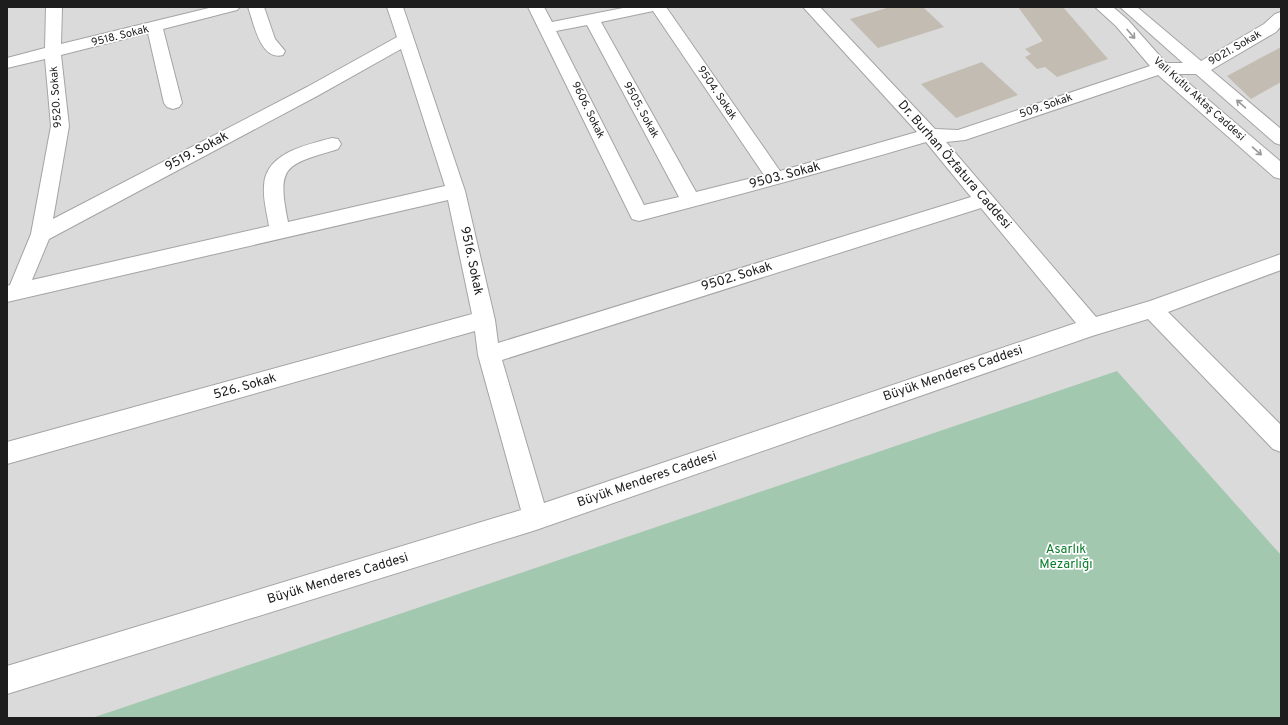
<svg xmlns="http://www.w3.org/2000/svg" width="1288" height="725" font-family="Overpass,sans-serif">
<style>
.residential{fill:#dbdada}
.cemetery{fill:#a3c8b0}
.building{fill:#c3bcb2}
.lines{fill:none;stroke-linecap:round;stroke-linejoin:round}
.minor-casing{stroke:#a4a4a4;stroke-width:2}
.minor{fill:#fff;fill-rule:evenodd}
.oneway{stroke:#999}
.labels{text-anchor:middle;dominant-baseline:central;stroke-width:3.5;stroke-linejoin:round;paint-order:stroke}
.far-street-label{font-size:11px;fill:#1d1d1d;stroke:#fff}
.street-label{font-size:13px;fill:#1d1d1d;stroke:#fff}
.park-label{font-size:13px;fill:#097d2a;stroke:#fff}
</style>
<rect width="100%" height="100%" fill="#eeede2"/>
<rect class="residential" x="7" y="7" width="1274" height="711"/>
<path class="cemetery" d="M1117,371L1281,555V718H92Z"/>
<g class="building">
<path d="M890,7H923L944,27L878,48L850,19Z"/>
<path d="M1018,7H1063L1108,59L1057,77L1045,67L1037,69L1025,57L1031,54L1025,49L1043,41Z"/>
<path d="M1281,47V82L1251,99L1227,76Z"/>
<path d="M982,62L1018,95L956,118L921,84Z"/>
</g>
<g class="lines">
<defs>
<g id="minor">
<path d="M46,7H62L61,44L213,7H240L237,10L163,29L182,103L179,107L173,109L167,107L164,103L148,33L61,55L69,126L53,219L307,87L397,37L387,7H403L465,191L495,320L498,343L971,197L926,142C831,170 735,196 639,221L632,219L528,7H544L552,22L628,7H666L780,171L917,132L803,7H820L935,129L958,130L1150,66L1116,26L1095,7H1113L1128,20L1166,63H1183L1120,7H1137L1201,61L1264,24L1275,14L1281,12V26L1276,32L1211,70L1281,129V145L1275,143L1196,74H1178L1281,162V179L1274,177L1158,75L965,140L946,142L1096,317L1150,301L1281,254V270L1168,312L1281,425V452L1273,449L1148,319L1092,336L536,530L7,694V666L521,510L478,355L475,331L7,464V442L472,314L448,200L7,302V286L10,285L31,234L51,126L45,59L7,68V58L45,48ZM653,11L764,175L696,192L601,22ZM587,25L679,197L644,205L556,31ZM401,49L445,186L288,222C276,164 286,165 338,149L341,144L338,139L332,138C306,145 265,153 264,186C263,200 267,213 269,226L32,280L49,239L319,95ZM981,208L1076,323L544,503L502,360Z"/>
<path d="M248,7H264L275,39L285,51L283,55C260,61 254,23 248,7Z"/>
</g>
</defs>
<use href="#minor" class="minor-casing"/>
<use href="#minor" class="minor"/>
</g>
<defs><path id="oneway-shaft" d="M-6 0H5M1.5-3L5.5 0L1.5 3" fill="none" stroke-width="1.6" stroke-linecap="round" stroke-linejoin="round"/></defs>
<g class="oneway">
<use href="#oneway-shaft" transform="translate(1131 34) rotate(49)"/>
<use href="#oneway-shaft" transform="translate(1241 104) rotate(-139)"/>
<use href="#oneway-shaft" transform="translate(1257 151) rotate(41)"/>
</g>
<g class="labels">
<g class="far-street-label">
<text transform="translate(120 36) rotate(-14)">9518. Sokak</text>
<text transform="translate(1235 48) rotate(-30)">9021. Sokak</text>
<text transform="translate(717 93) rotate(56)">9504. Sokak</text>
<text transform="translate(56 97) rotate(-94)">9520. Sokak</text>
<text transform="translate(1199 99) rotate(42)">Vali Kutlu Aktaş Caddesi</text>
<text transform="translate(1046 106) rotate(-19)">509. Sokak</text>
<text transform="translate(588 110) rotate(64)">9606. Sokak</text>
<text transform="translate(641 110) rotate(61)">9505. Sokak</text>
</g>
<g class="street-label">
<text transform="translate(197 152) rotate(-28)">9519. Sokak</text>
<text transform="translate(954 165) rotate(49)">Dr. Burhan Özfatura Caddesi</text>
<text transform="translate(785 176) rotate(-15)">9503. Sokak</text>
<text transform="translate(471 261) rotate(78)">9516. Sokak</text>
<text transform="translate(737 277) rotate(-17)">9502. Sokak</text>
<text transform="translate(953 374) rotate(-19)">Büyük Menderes Caddesi</text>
<text transform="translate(245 387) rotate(-16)">526. Sokak</text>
<text transform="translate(647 480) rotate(-19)">Büyük Menderes Caddesi</text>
<text transform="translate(338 579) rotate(-17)">Büyük Menderes Caddesi</text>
</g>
<g class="park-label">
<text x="1066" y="550">Asarlık<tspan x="1066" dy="15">Mezarlığı</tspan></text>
</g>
</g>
<rect width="1288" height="725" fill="none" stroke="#1d1d1d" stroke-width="16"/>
</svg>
